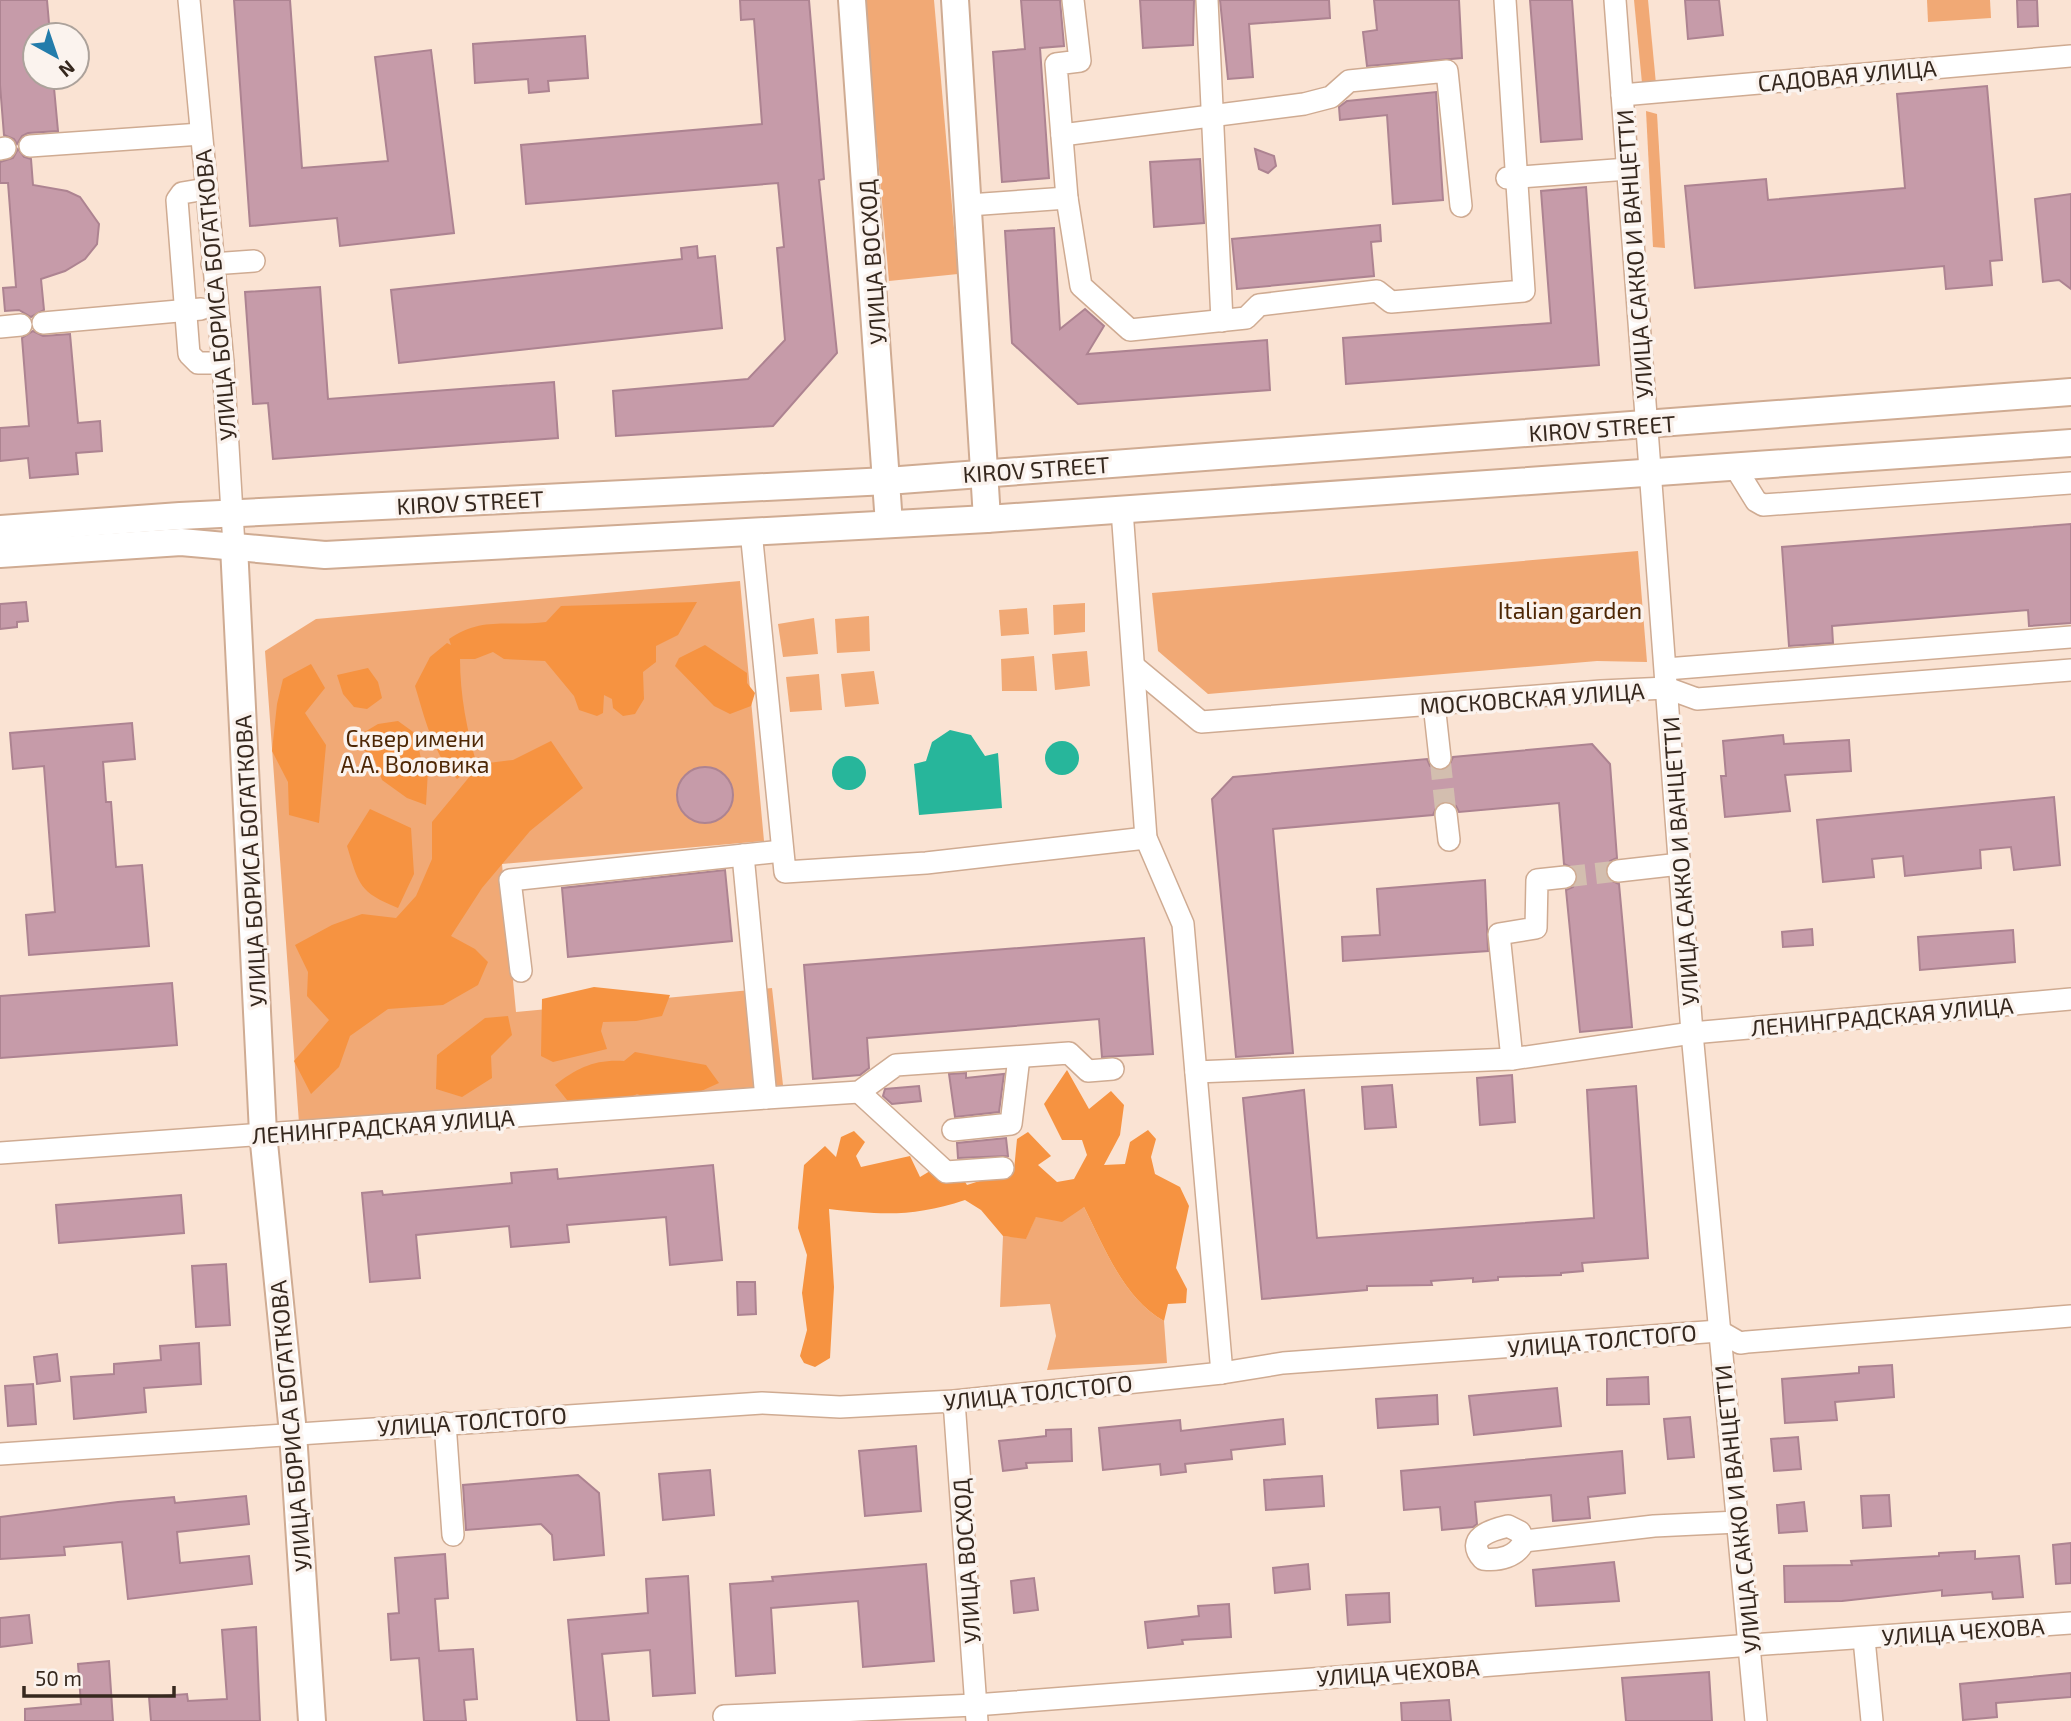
<svg xmlns="http://www.w3.org/2000/svg" width="2071" height="1721" font-family="'Exo 2',sans-serif">
<style>
.green{fill:#f1a975}
.forest{fill:#f69341}
.water{fill:#27b69b}
.building{fill:#c69ba9;stroke:#ad8391;stroke-width:2}
.lines{fill:none;stroke-linecap:round;stroke-linejoin:round}
.minor-tunnel{stroke:#d3beaf;stroke-width:21;stroke-dasharray:21 10;stroke-linecap:butt}
.minor-casing{stroke:#cfab92;stroke-width:24}
.major-casing{stroke:#cfab92;stroke-width:30}
.minor{stroke:#fff;stroke-width:21}
.major{stroke:#fff;stroke-width:26}
.labels{text-anchor:middle;dominant-baseline:central;stroke-width:7;stroke-linejoin:round;paint-order:stroke}
.street-label{font-size:23px;fill:#36281e;stroke:#fbf3ee}
.park-label{font-size:23px;fill:#4e2705;stroke:#fbf3ee}
</style>
<rect width="100%" height="100%" fill="#fae3d3"/>
<g class="green">
<path d="M864,0H934L958,274L889,281Z"/>
<path d="M1634,0H1648L1656,84L1642,83Z"/>
<path d="M1927,0H1990L1991,18L1928,22Z"/>
<path d="M1646,111L1657,114L1665,248L1653,247Z"/>
<path d="M1638,551L1647,662L1597,661L1208,694L1158,651L1152,593Z"/>
<path d="M740,581L764,841L502,864L516,1012L772,988L783,1085L299,1123L265,651L316,619Z"/>
<path d="M1085,603V632L1054,635L1053,605Z"/>
<path d="M1027,608L1029,634L1001,636L999,610Z"/>
<path d="M869,616L870,651L837,653L835,619Z"/>
<path d="M814,618L818,654L783,657L778,624Z"/>
<path d="M1087,651L1090,686L1055,690L1052,654Z"/>
<path d="M1034,656L1037,691H1002L1001,659Z"/>
<path d="M874,671L879,704L845,707L841,674Z"/>
<path d="M819,674L822,710L790,712L786,677Z"/>
<path d="M1084,1207C1104,1247 1124,1299 1164,1321L1167,1363L1047,1370L1056,1336L1050,1304L1000,1307L1003,1236L1026,1238L1036,1216Z"/>
</g>
<g class="forest">
<path d="M697,602L678,635L656,646V662L643,672L644,699L635,714L623,716L613,708L612,699L604,695L603,713L597,716L579,710L574,696L545,661L504,659L493,652L475,659H460C460,695 467,731 477,765L457,779C433,754 425,719 415,686L430,657L447,643L451,645L449,639C482,616 509,627 546,622L561,606Z"/>
<path d="M705,645L747,673V683L755,693L751,706L730,714L714,706L675,666L679,658Z"/>
<path d="M311,664L325,688L305,713L326,745L319,823L289,815L288,782L272,751L277,704L283,679Z"/>
<path d="M368,668L378,682L382,698L367,709L354,707L343,694L337,675Z"/>
<path d="M398,721L416,734L422,764L428,770L426,805L407,798L382,780L375,761L353,739L378,724Z"/>
<path d="M551,741L583,788L530,831L482,888L451,936L475,949L488,962L478,985L443,1005L388,1009L350,1036L339,1067L311,1094L294,1061L329,1020L307,996L308,972L295,945L332,925L362,914L396,918L416,896L432,859V822L480,764L513,760Z"/>
<path d="M370,809L411,828L414,874L398,908C359,892 359,885 347,846Z"/>
<path d="M594,987L670,995L662,1016L636,1021L603,1022L601,1031L607,1049L553,1062L541,1056L542,999Z"/>
<path d="M508,1016L512,1035L491,1056L492,1078L462,1097L436,1089L437,1055L485,1018Z"/>
<path d="M635,1052L706,1065L719,1083C686,1098 672,1106 637,1094L617,1104L575,1110L555,1085C577,1068 595,1059 624,1061Z"/>
<path d="M1067,1070L1089,1109L1111,1091L1124,1105L1120,1135L1104,1165L1125,1164L1130,1142L1148,1130L1156,1139L1151,1157L1155,1174L1180,1187L1189,1206L1176,1268L1187,1289L1186,1303L1168,1304L1164,1321C1124,1299 1104,1247 1084,1207L1062,1222L1036,1217L1026,1239L1003,1236L981,1210L965,1200C914,1217 882,1215 829,1209L834,1287L830,1358L815,1367L804,1363L800,1356L807,1330L802,1293L807,1255L798,1228L804,1165L825,1146L836,1157L841,1137L854,1131L865,1142L856,1156L861,1167L910,1156L920,1177L940,1165L957,1169L967,1185L1014,1170L1017,1139L1028,1132L1051,1156L1038,1165L1057,1182L1074,1179L1087,1155L1082,1140H1062L1044,1104Z"/>
</g>
<g class="water">
<path d="M950,730L971,735L985,756L998,753L1002,808L919,815L914,764L926,761L932,742Z"/>
<circle cx="1062" cy="758" r="17"/>
<circle cx="849" cy="773" r="17"/>
</g>
<g class="building">
<path d="M0,0H47L50,35H35V77H53L58,131L28,133L22,136L17,144L14,139L4,135L0,85Z"/>
<path d="M234,0H290L302,168L388,161L375,57L431,50L454,233L340,246L337,218L250,226Z"/>
<path d="M740,0H809L824,179L819,180L837,353L773,426L616,436L613,391L748,379L785,340L777,248L784,247L778,183L526,204L521,145L762,124L754,19L741,20Z"/>
<path d="M1021,0H1060L1064,46L1040,48L1049,178L1002,182L993,52L1025,49Z"/>
<path d="M1140,0H1194L1193,45L1143,48Z"/>
<path d="M1220,0H1329L1330,18L1249,24L1253,77L1228,79Z"/>
<path d="M1374,0H1459L1462,58L1367,66L1363,32L1377,30Z"/>
<path d="M1530,0H1572L1582,139L1541,142Z"/>
<path d="M1685,0H1719L1723,35L1688,39Z"/>
<path d="M2017,0H2037L2038,26L2018,27Z"/>
<path d="M585,36L588,78L548,81L549,91L529,93L528,79L475,83L473,44Z"/>
<path d="M1987,86L2002,260L1990,261L1992,285L1946,289L1944,266L1695,288L1685,186L1766,179L1768,200L1905,188L1897,94Z"/>
<path d="M1436,92L1443,200L1393,204L1387,115L1340,120L1339,107L1347,101Z"/>
<path d="M18,149L24,157L31,159L33,185L67,191L80,197L99,224L97,244L85,259L65,271L41,279L44,310L31,317L19,310L5,311L3,288L16,287L8,183H0V162L13,158Z"/>
<path d="M1255,149L1274,156L1276,166L1268,173L1259,169Z"/>
<path d="M1200,159L1204,223L1154,227L1150,162Z"/>
<path d="M1586,187L1599,365L1346,384L1343,338L1551,323L1541,191Z"/>
<path d="M2071,194V289L2059,280L2043,282L2035,199Z"/>
<path d="M1380,225L1381,241L1371,242L1374,276L1237,289L1232,239Z"/>
<path d="M1054,228L1060,329L1085,309L1104,326L1087,354L1267,340L1270,390L1078,404L1012,343L1005,231Z"/>
<path d="M697,246L698,258L715,256L722,328L399,363L391,290L682,259L681,248Z"/>
<path d="M320,287L328,399L554,382L558,438L273,459L268,403L253,404L245,292Z"/>
<path d="M33,331L43,336L70,334L78,423L100,421L102,451L76,453L78,474L30,478L28,458L0,461V428L29,426L22,338Z"/>
<path d="M2071,524V623L2029,626L2028,610L1832,626L1833,643L1789,646L1782,547Z"/>
<path d="M26,602L28,621L17,622V627L0,629V604Z"/>
<path d="M132,723L135,759L103,762L106,802H111L116,867L142,865L149,946L29,955L26,915L55,912L44,766L13,769L10,733Z"/>
<path d="M1783,735L1784,744L1849,740L1851,771L1785,775L1790,811L1725,817L1721,776H1726L1723,741Z"/>
<path d="M1592,744L1610,764L1617,858L1610,861L1605,872L1608,879L1619,884L1632,1027L1580,1032L1566,890L1573,887L1578,876L1575,869L1564,864L1559,803L1459,812L1456,806L1445,801L1438,804L1433,815L1273,829L1293,1053L1236,1057L1212,799L1233,777L1427,759L1430,766L1441,771L1448,768L1453,757Z"/>
<circle cx="705" cy="795" r="28"/>
<path d="M2054,797L2060,865L2014,870L2011,847L1980,850L1981,868L1905,876L1903,856L1872,859L1874,877L1823,882L1817,820Z"/>
<path d="M725,870L732,941L568,957L562,888Z"/>
<path d="M1485,880L1488,951L1343,961L1342,937L1380,935L1377,889Z"/>
<path d="M1812,929L1813,945L1783,947L1782,932Z"/>
<path d="M2013,930L2015,962L1920,970L1918,937Z"/>
<path d="M1144,938L1153,1054L1102,1057L1099,1019L867,1038L869,1068L860,1075L813,1079L804,965Z"/>
<path d="M172,983L177,1045L0,1058V996Z"/>
<path d="M966,1073V1078L1004,1074L999,1112L955,1117L949,1074Z"/>
<path d="M1512,1075L1515,1122L1480,1125L1477,1078Z"/>
<path d="M1392,1085L1396,1127L1365,1129L1362,1087Z"/>
<path d="M919,1086L921,1101L892,1104L883,1096L885,1089Z"/>
<path d="M1636,1086L1648,1258L1582,1263L1583,1271L1561,1273V1275L1498,1277V1280L1473,1282V1278L1431,1281L1432,1285L1367,1286V1290L1262,1299L1243,1098L1304,1090L1317,1238L1594,1218L1587,1090Z"/>
<path d="M1006,1138L1008,1156L958,1158L957,1143Z"/>
<path d="M713,1165L722,1260L670,1265L666,1217L567,1225L569,1242L511,1247L509,1226L416,1235L420,1278L370,1282L362,1193L382,1191L383,1195L512,1183L511,1173L557,1169L558,1179Z"/>
<path d="M181,1195L184,1233L59,1243L56,1205Z"/>
<path d="M226,1264L230,1325L196,1327L192,1266Z"/>
<path d="M737,1282H755L756,1314L738,1315Z"/>
<path d="M199,1343L201,1384L144,1388L146,1412L74,1419L71,1377L114,1374V1364L161,1360L160,1346Z"/>
<path d="M57,1354L60,1381L37,1384L34,1357Z"/>
<path d="M1892,1365L1894,1397L1835,1402L1837,1420L1785,1423L1782,1379L1859,1373V1367Z"/>
<path d="M1648,1377L1649,1404L1607,1405V1379Z"/>
<path d="M33,1384L36,1424L8,1426L5,1386Z"/>
<path d="M1557,1388L1561,1426L1474,1435L1469,1396Z"/>
<path d="M1437,1395L1438,1424L1378,1428L1376,1399Z"/>
<path d="M1690,1417L1694,1457L1668,1459L1664,1419Z"/>
<path d="M1283,1419L1285,1444L1231,1450L1232,1459L1185,1464L1186,1472L1161,1475L1160,1464L1103,1470L1099,1428L1180,1420L1181,1431Z"/>
<path d="M1071,1429L1072,1461L1026,1463L1027,1468L1003,1471L999,1441L1046,1436V1430Z"/>
<path d="M1798,1437L1801,1469L1774,1471L1771,1439Z"/>
<path d="M916,1446L921,1511L865,1516L859,1451Z"/>
<path d="M1622,1451L1625,1493L1588,1497L1590,1518L1553,1521L1551,1495L1475,1502L1477,1524L1473,1527L1442,1530L1440,1507L1404,1510L1401,1471Z"/>
<path d="M710,1470L714,1515L663,1520L659,1474Z"/>
<path d="M578,1475L599,1493L604,1555L554,1560L552,1535L541,1524L466,1530L463,1485Z"/>
<path d="M1322,1476L1324,1506L1266,1510L1264,1480Z"/>
<path d="M1889,1495L1891,1526L1863,1528L1861,1496Z"/>
<path d="M246,1496L249,1524L177,1532L180,1563L249,1556L252,1584L128,1599L122,1542L64,1547L65,1555L0,1559V1517L118,1502L174,1497L175,1503Z"/>
<path d="M1804,1502L1807,1531L1779,1533L1777,1505Z"/>
<path d="M2071,1543V1583L2056,1584L2053,1545Z"/>
<path d="M1975,1551V1559L2019,1556L2023,1597L1993,1599L1992,1592L1942,1596V1590L1842,1601L1785,1602L1784,1566L1852,1565L1851,1561L1939,1556V1553Z"/>
<path d="M445,1554L448,1598L435,1599L439,1651L473,1649L477,1699L464,1700L466,1721H424L419,1658L391,1660L388,1614L399,1613L395,1558Z"/>
<path d="M1614,1562L1619,1601L1536,1606L1533,1570Z"/>
<path d="M926,1564L934,1661L863,1667L858,1601L771,1608L775,1673L736,1676L730,1584L773,1581L772,1577Z"/>
<path d="M1308,1564L1310,1589L1275,1593L1273,1568Z"/>
<path d="M688,1576L695,1693L653,1696L650,1650L602,1654L609,1721H577L568,1620L648,1613L646,1579Z"/>
<path d="M1034,1578L1038,1610L1014,1613L1011,1581Z"/>
<path d="M1389,1593L1390,1622L1348,1625L1346,1595Z"/>
<path d="M1229,1604L1231,1637L1182,1640L1183,1644L1148,1648L1145,1622L1199,1616L1198,1606Z"/>
<path d="M29,1615L32,1643L0,1647V1618Z"/>
<path d="M256,1627L260,1721H151L149,1697L187,1694L188,1701L227,1699L222,1630Z"/>
<path d="M109,1661L113,1721H25V1709L81,1704L78,1664Z"/>
<path d="M1709,1672L1712,1721H1626L1622,1678Z"/>
<path d="M2071,1673V1697L1996,1703L1997,1717L1963,1720L1960,1684Z"/>
<path d="M1449,1700L1451,1721H1402L1401,1703Z"/>
</g>
<g class="lines">
<g class="minor-tunnel">
<path d="M1440,758L1446,814"/>
<path d="M1565,877L1618,871"/>
</g>
<defs>
<g id="minor">
<path d="M189,0L223,363L234,546"/>
<path d="M1073,0L1080,61L1056,64L1067,198L1081,286L1130,330L1246,318L1259,305L1377,291L1391,302L1524,291L1505,0"/>
<path d="M1207,0L1222,321"/>
<path d="M1615,0L1692,1033L1756,1721"/>
<path d="M1622,95L2071,56"/>
<path d="M1062,135L1304,104L1331,97L1349,81L1447,71L1461,206"/>
<path d="M30,146L201,134"/>
<path d="M0,149L5,148"/>
<path d="M1507,178L1628,169"/>
<path d="M206,189L182,193L177,200L189,354L198,363H223"/>
<path d="M969,205L1067,198"/>
<path d="M212,264L254,261"/>
<path d="M43,323L201,309"/>
<path d="M0,327L21,325"/>
<path d="M1735,467L1756,501L1763,505L2071,483"/>
<path d="M1122,510L1146,838L1183,924L1222,1373"/>
<path d="M751,531L785,872L926,863L1146,838"/>
<path d="M1136,668L1201,722L1601,691L1667,688L1697,699L2071,670"/>
<path d="M1666,669L2071,637"/>
<path d="M1434,704L1440,758"/>
<path d="M1446,814L1449,840"/>
<path d="M743,855L766,1098L859,1092L896,1065L1069,1053L1088,1071L1113,1069"/>
<path d="M1618,871L1680,864"/>
<path d="M521,971L510,880L782,851"/>
<path d="M1512,1059L1499,934L1536,928L1537,880L1565,877"/>
<path d="M1196,1072L1512,1059L1692,1033L2071,999"/>
<path d="M859,1092L946,1172L1003,1168"/>
<path d="M953,1130L1011,1124L1019,1057"/>
<path d="M0,1153L766,1098"/>
<path d="M954,1401L977,1721"/>
<path d="M445,1423L453,1535"/>
<path d="M0,1454L762,1403L840,1407L954,1401L1222,1373L1283,1363L1719,1331L1740,1343L1747,1342L2071,1316"/>
<path d="M1508,1526L1520,1532L1524,1541C1517,1557 1499,1561 1483,1559C1464,1538 1491,1530 1508,1526Z"/>
<path d="M1524,1541L1654,1526L1738,1522"/>
<path d="M1864,1639L1872,1721"/>
<path d="M724,1716L975,1705L1751,1645L2071,1623"/>
</g>
<g id="major">
<path d="M852,0L889,524"/>
<path d="M955,0L987,519"/>
<path d="M0,529L180,516L887,481L2071,392"/>
<path d="M234,546L263,1133L293,1433L312,1721"/>
<path d="M0,554L181,542L325,555L987,519L2071,443"/>
</g>
</defs>
<use href="#minor" class="minor-casing"/>
<use href="#major" class="major-casing"/>
<use href="#minor" class="minor"/>
<use href="#major" class="major"/>
</g>
<g class="labels">
<g class="street-label">
<text transform="translate(1847 75) rotate(-5)">САДОВАЯ УЛИЦА</text>
<text transform="translate(1634 254) rotate(-94)">УЛИЦА САККО И ВАНЦЕТТИ</text>
<text transform="translate(872 262) rotate(-94)">УЛИЦА ВОСХОД</text>
<text transform="translate(215 295) rotate(-95)">УЛИЦА БОРИСА БОГАТКОВА</text>
<text transform="translate(1602 428) rotate(-4)">KIROV STREET</text>
<text transform="translate(1036 469) rotate(-4)">KIROV STREET</text>
<text transform="translate(470 502) rotate(-3)">KIROV STREET</text>
<text transform="translate(1532 698) rotate(-4)">МОСКОВСКАЯ УЛИЦА</text>
<text transform="translate(250 861) rotate(-93)">УЛИЦА БОРИСА БОГАТКОВА</text>
<text transform="translate(1680 861) rotate(-94)">УЛИЦА САККО И ВАНЦЕТТИ</text>
<text transform="translate(1882 1016) rotate(-5)">ЛЕНИНГРАДСКАЯ УЛИЦА</text>
<text transform="translate(383 1126) rotate(-4)">ЛЕНИНГРАДСКАЯ УЛИЦА</text>
<text transform="translate(1602 1340) rotate(-5)">УЛИЦА ТОЛСТОГО</text>
<text transform="translate(1038 1392) rotate(-6)">УЛИЦА ТОЛСТОГО</text>
<text transform="translate(472 1421) rotate(-4)">УЛИЦА ТОЛСТОГО</text>
<text transform="translate(290 1426) rotate(-95)">УЛИЦА БОРИСА БОГАТКОВА</text>
<text transform="translate(1737 1509) rotate(-96)">УЛИЦА САККО И ВАНЦЕТТИ</text>
<text transform="translate(966 1561) rotate(-94)">УЛИЦА ВОСХОД</text>
<text transform="translate(1963 1631) rotate(-4)">УЛИЦА ЧЕХОВА</text>
<text transform="translate(1398 1672) rotate(-4)">УЛИЦА ЧЕХОВА</text>
</g>
<g class="park-label">
<text x="1570" y="610">Italian garden</text>
<text x="415" y="738">Cквер имени<tspan x="415" dy="26">А.А. Воловика</tspan></text>
</g>
</g>
<g transform="translate(56 56) rotate(140)"><circle r="33" fill="#fbf3ee" stroke="#aca29b" stroke-width="2"/>
<path d="M0-5L12 26L0 18L-12 26Z" fill="#237cab"/>
<text y="-10" font-size="19" font-weight="bold" text-anchor="middle" fill="#36281e">N</text>
</g>
<path d="M24 1686v10h150v-10" fill="none" stroke="#36281e" stroke-width="3.5"/>
<text x="35" y="1686" font-size="21" fill="#36281e" stroke="#fbf3ee" stroke-width="5" paint-order="stroke">50 m</text>
</svg>
